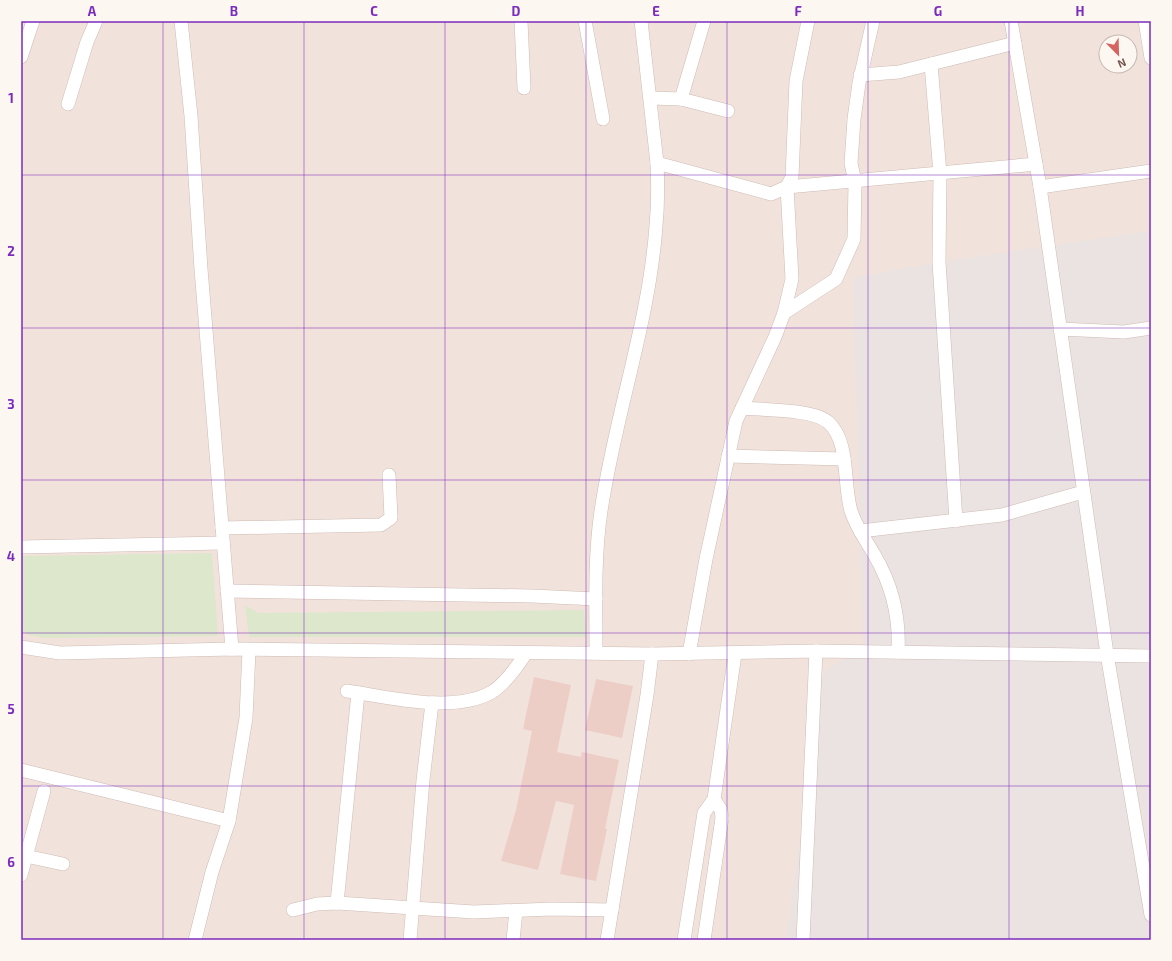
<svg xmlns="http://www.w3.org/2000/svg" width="1172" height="961" font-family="'Exo 2',sans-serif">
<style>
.residential{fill:#f1e3db;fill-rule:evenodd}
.industrial{fill:#ebe3e1}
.green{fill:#dce7cb}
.building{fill:#edcec7}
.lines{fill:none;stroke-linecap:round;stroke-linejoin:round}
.minor-casing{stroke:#cebbb5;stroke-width:14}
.minor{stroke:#fff;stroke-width:13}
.grid{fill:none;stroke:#7b2cbf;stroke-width:1;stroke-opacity:0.55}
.neatline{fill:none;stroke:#7b2cbf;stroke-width:1.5}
.grid-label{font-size:13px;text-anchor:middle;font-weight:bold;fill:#7b2cbf}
</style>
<rect width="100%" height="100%" fill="#faf2ec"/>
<path class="residential" d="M21,21H1151V940H21ZM1106,42H1130V66H1106Z"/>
<path class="industrial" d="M1151,231V940H786L823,674L863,643L853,278L939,262Z"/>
<g class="green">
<path d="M212,553L218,636L44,638L29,635L21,629V556Z"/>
<path d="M245,605L258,613L584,610L586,637H249Z"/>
</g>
<g class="building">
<path d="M534,677L571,685L557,752L581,757L582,752L619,760L605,829H607L596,881L560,874L574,805L556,801L538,870L501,861L516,810L532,731L523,729Z"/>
<path d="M596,679L633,686L622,738L585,730Z"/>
</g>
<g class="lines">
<defs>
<g id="minor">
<path d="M181,21L191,116L201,269L232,649"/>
<path d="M521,21L524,88"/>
<path d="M585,21L603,119"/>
<path d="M641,21L657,163"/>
<path d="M1011,21L1040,187L1107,654L1151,915"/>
<path d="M1145,21L1151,58"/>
<path d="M21,57L33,21"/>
<path d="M931,64L1015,43"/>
<path d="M860,75L899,72L931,64L940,174L939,262L956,521"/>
<path d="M651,98L681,99L704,21"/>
<path d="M681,99L728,111"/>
<path d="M68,104L87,42L96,21"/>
<path d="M1040,187L1151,171"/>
<path d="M784,313L836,279L854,239L855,182L851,163L854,119L859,83L873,21"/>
<path d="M1060,329L1124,332L1151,328"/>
<path d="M742,408C762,410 813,409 828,422C850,441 843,484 851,511C856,527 867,542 875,556C893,587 900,617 898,652"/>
<path d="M728,456L844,459"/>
<path d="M222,528L381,525L391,518L389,475"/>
<path d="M860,531L1002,515L1083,492"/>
<path d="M21,547L223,543"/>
<path d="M227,591L532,596L596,599"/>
<path d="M21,647L60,653L232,649L652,654L816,651L1151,656"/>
<path d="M596,653C596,606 594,558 601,511C615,415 649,323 656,226C658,205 658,184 657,163L771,194L787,187L1036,164"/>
<path d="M689,654L706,559L736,421L775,337L784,313L792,279L787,187L792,177L796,81L808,21"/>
<path d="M347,691C389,697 453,714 492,692C506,683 517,667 526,653"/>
<path d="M21,770L229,821"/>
<path d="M21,855L63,864"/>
<path d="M21,875L44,791"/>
<path d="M337,903L358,693"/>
<path d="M293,910L317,904L337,903L474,912L552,909L612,910"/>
<path d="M195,940L212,872L229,821L246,718L249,650"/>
<path d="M410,940L423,780L432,703"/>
<path d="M513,940L516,911"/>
<path d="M607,940L647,695L652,654"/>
<path d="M684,940L704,813L714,799L735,654"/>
<path d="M704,940L722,818L721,810L714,799"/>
<path d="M803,940L816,651"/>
</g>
</defs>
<use href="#minor" class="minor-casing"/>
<use href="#minor" class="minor"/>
</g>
<path class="grid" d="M163,21V940M304,21V940M445,21V940M586,21V940M727,21V940M868,21V940M1009,21V940M21,175H1151M21,328H1151M21,480H1151M21,633H1151M21,786H1151"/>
<rect width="1172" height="961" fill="none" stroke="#fdf7f2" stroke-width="44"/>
<g transform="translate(1118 54) rotate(157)"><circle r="19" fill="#fdf7f2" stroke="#c6b7b2"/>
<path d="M0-3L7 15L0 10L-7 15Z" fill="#d56460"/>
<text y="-6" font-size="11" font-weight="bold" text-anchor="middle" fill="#735751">N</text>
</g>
<rect x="22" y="22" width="1128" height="917" class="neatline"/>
<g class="grid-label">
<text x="92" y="16">A</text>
<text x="234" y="16">B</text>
<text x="374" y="16">C</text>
<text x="516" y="16">D</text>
<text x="656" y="16">E</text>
<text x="798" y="16">F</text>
<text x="938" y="16">G</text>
<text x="1080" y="16">H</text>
<text x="11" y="103">1</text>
<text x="11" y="256">2</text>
<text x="11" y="409">3</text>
<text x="11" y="561">4</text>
<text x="11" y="714">5</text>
<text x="11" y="867">6</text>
</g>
</svg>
